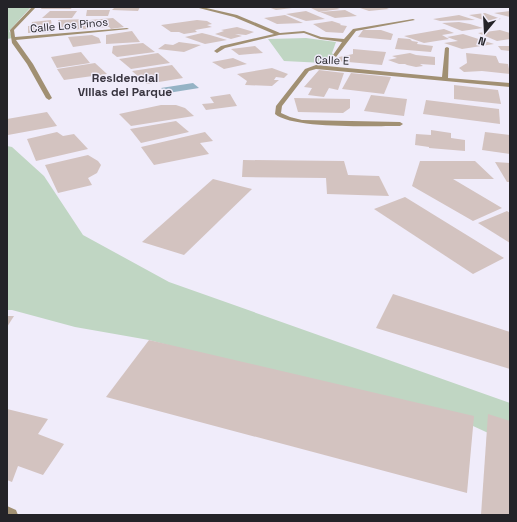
<svg xmlns="http://www.w3.org/2000/svg" width="517" height="522" font-family="'Space Grotesk',sans-serif">
<style>
.green{fill:#c0d6c3}
.water{fill:#95b3c5}
.building{fill:#d3c3c0}
.lines{fill:none;stroke-linecap:round;stroke-linejoin:round}
.minor{fill:#a19073;fill-rule:evenodd}
.labels{text-anchor:middle;dominant-baseline:central;stroke-width:3;stroke-linejoin:round;paint-order:stroke}
.far-street-label{font-size:11px;fill:#242328;stroke:#f0ecfa}
.far-neighbourhood-label{font-size:12px;font-weight:bold;fill:#393540;stroke:#f0ecfa}
</style>
<rect width="100%" height="100%" fill="#f0ecfa"/>
<g class="green">
<path d="M7,7H31L9,31L13,38L7,39Z"/>
<path d="M306,38L336,42L332,53L334,56L324,63L284,61L268,39Z"/>
<path d="M7,146L12,147L44,176L83,235L169,282L510,403V443L473,426L149,340L75,327L12,310H7Z"/>
</g>
<path class="water" d="M193,83L199,88L168,93L161,88Z"/>
<g class="building">
<path d="M42,7H72L71,9H41Z"/>
<path d="M115,7H140L138,11L112,10Z"/>
<path d="M268,7H292V8L276,10Z"/>
<path d="M309,7H334L340,9L319,12Z"/>
<path d="M357,7H384L389,9L369,11Z"/>
<path d="M87,10H110L108,16H86Z"/>
<path d="M345,10L357,16L335,18L320,12Z"/>
<path d="M50,11H77L72,18H42Z"/>
<path d="M306,11L325,19L306,21L286,14Z"/>
<path d="M510,11V17L494,13Z"/>
<path d="M485,13L501,19L486,21L469,15Z"/>
<path d="M285,15L303,23L277,24L264,18Z"/>
<path d="M459,15L475,20L440,21L433,19Z"/>
<path d="M113,18L124,27L111,29L109,27L91,28L90,20Z"/>
<path d="M88,19V29L58,30V20Z"/>
<path d="M51,20L53,32L28,33V26H31L32,22Z"/>
<path d="M197,20L207,21L212,24L207,25L212,27L195,30L197,32L184,34L179,32H171L161,25Z"/>
<path d="M332,21L341,24L340,25L347,26L343,33L326,32L313,24Z"/>
<path d="M459,22L470,24L483,28L462,31L442,23Z"/>
<path d="M237,27L254,32L246,35L235,34L242,36L231,39L215,34L224,31L221,30Z"/>
<path d="M444,29L454,33L442,35L449,39L424,43L404,36Z"/>
<path d="M363,30H381L393,34L391,40L358,37Z"/>
<path d="M500,30L510,33V39L497,41L478,33Z"/>
<path d="M132,31L140,42L106,44V35Z"/>
<path d="M202,33L210,35L227,40L205,44L185,37Z"/>
<path d="M463,34L494,44L462,49L444,43L458,41L447,37Z"/>
<path d="M92,35L99,38L101,43L73,47L68,37Z"/>
<path d="M398,38L410,39L412,41L418,42L417,44L433,46L431,52L395,49Z"/>
<path d="M179,42L201,45L184,52L158,49L165,44L173,45Z"/>
<path d="M143,43L155,52L117,57L112,53L113,46Z"/>
<path d="M255,46L263,53L239,55L231,49Z"/>
<path d="M498,46H510V51L501,50Z"/>
<path d="M353,49L386,52L382,65L337,61L339,57L353,54Z"/>
<path d="M81,52L90,63L57,68L51,57Z"/>
<path d="M158,53L170,63L131,69L119,59Z"/>
<path d="M410,53L416,55L435,57V65L420,64L423,66L416,67L407,65L405,64H399L388,60L397,58L392,56Z"/>
<path d="M466,53L496,56L499,63L508,64L510,74L482,71L464,72L459,68L467,63Z"/>
<path d="M233,58L247,64L224,69L212,62Z"/>
<path d="M95,63L107,74L64,80L57,69Z"/>
<path d="M172,65L183,78L147,84L132,71Z"/>
<path d="M272,68L288,74L284,78L276,77L274,80H279L272,86L245,85L247,81L237,74Z"/>
<path d="M319,70L344,73L338,90L329,88L324,97L308,95L312,88L304,87Z"/>
<path d="M351,73L391,77L384,94L342,89Z"/>
<path d="M454,85L498,90L501,104L454,99Z"/>
<path d="M230,94L237,106L206,110L202,104L214,103L210,97Z"/>
<path d="M371,95L407,99L404,116L364,111Z"/>
<path d="M294,98L350,99V108L343,113L298,112Z"/>
<path d="M426,100L499,109L500,124L423,114Z"/>
<path d="M161,105H176L185,108L194,116L131,126L119,114Z"/>
<path d="M47,112L57,126L8,135L7,119Z"/>
<path d="M176,121L189,132L141,143L130,129Z"/>
<path d="M431,130L451,133V138L465,140V151L429,148V147L415,145L416,134L431,135Z"/>
<path d="M57,132L63,136L74,134L88,149L36,161L27,139Z"/>
<path d="M205,132L213,141L200,143L209,154L154,165L141,147Z"/>
<path d="M485,132L510,135V154L482,150Z"/>
<path d="M88,155L98,161L101,165L97,173L88,178L92,185L58,193L45,165Z"/>
<path d="M243,160L344,161L348,175L379,176L389,196L327,194L326,178L242,177Z"/>
<path d="M420,161H475L494,179H453L502,208L473,221L412,186Z"/>
<path d="M495,162L510,163V182H507Z"/>
<path d="M213,179L252,189L184,255L142,242Z"/>
<path d="M405,197L504,258L473,274L374,209Z"/>
<path d="M507,211L510,213V243L478,223Z"/>
<path d="M393,294L510,332V369L376,328Z"/>
<path d="M7,316H14L7,327Z"/>
<path d="M149,340L474,416L467,493L106,397Z"/>
<path d="M7,409L48,419L38,434L64,444L43,475L18,466L12,482L7,480Z"/>
<path d="M488,414L510,421V515H481Z"/>
</g>
<g class="lines">
<g class="minor">
<path d="M32,7H36L14,30L15,37L127,28L129,29L16,40L33,64L52,98L49,100L46,98L27,64L12,43L10,30Z"/>
<path d="M195,7H202L237,15L280,33L304,31L321,37L344,39L353,29L413,19L415,20L356,31L336,57L333,55L342,42L320,39L304,33L279,35L225,48L217,53L214,51L221,46L274,34L234,17Z"/>
<path d="M447,47L449,48L448,78L510,83V87L316,69L309,71L282,106L281,113L290,117L302,120L400,122L403,124L400,126C374,126 292,129 275,114L276,106L305,69L316,65L442,77L445,48Z"/>
<path d="M7,506L16,510L18,515H7Z"/>
</g>
</g>
<g class="labels">
<g class="far-street-label">
<text transform="translate(69 25) rotate(-5)">Calle Los Pinos</text>
<text transform="translate(332 60) rotate(2)">Calle E</text>
</g>
<g class="far-neighbourhood-label">
<text x="125" y="78">Residencial<tspan x="125" dy="14">Villas del Parque</tspan></text>
</g>
</g>
<rect width="517" height="522" fill="none" stroke="#242328" stroke-width="16"/>
<g transform="translate(485 32) rotate(198)" stroke="#f0ecfa" stroke-width="3" paint-order="stroke">
<path d="M0-3L7 15L0 10L-7 15Z" fill="#242328"/>
<text y="-6" font-size="11" font-weight="bold" text-anchor="middle" fill="#242328">N</text>
</g>
</svg>
